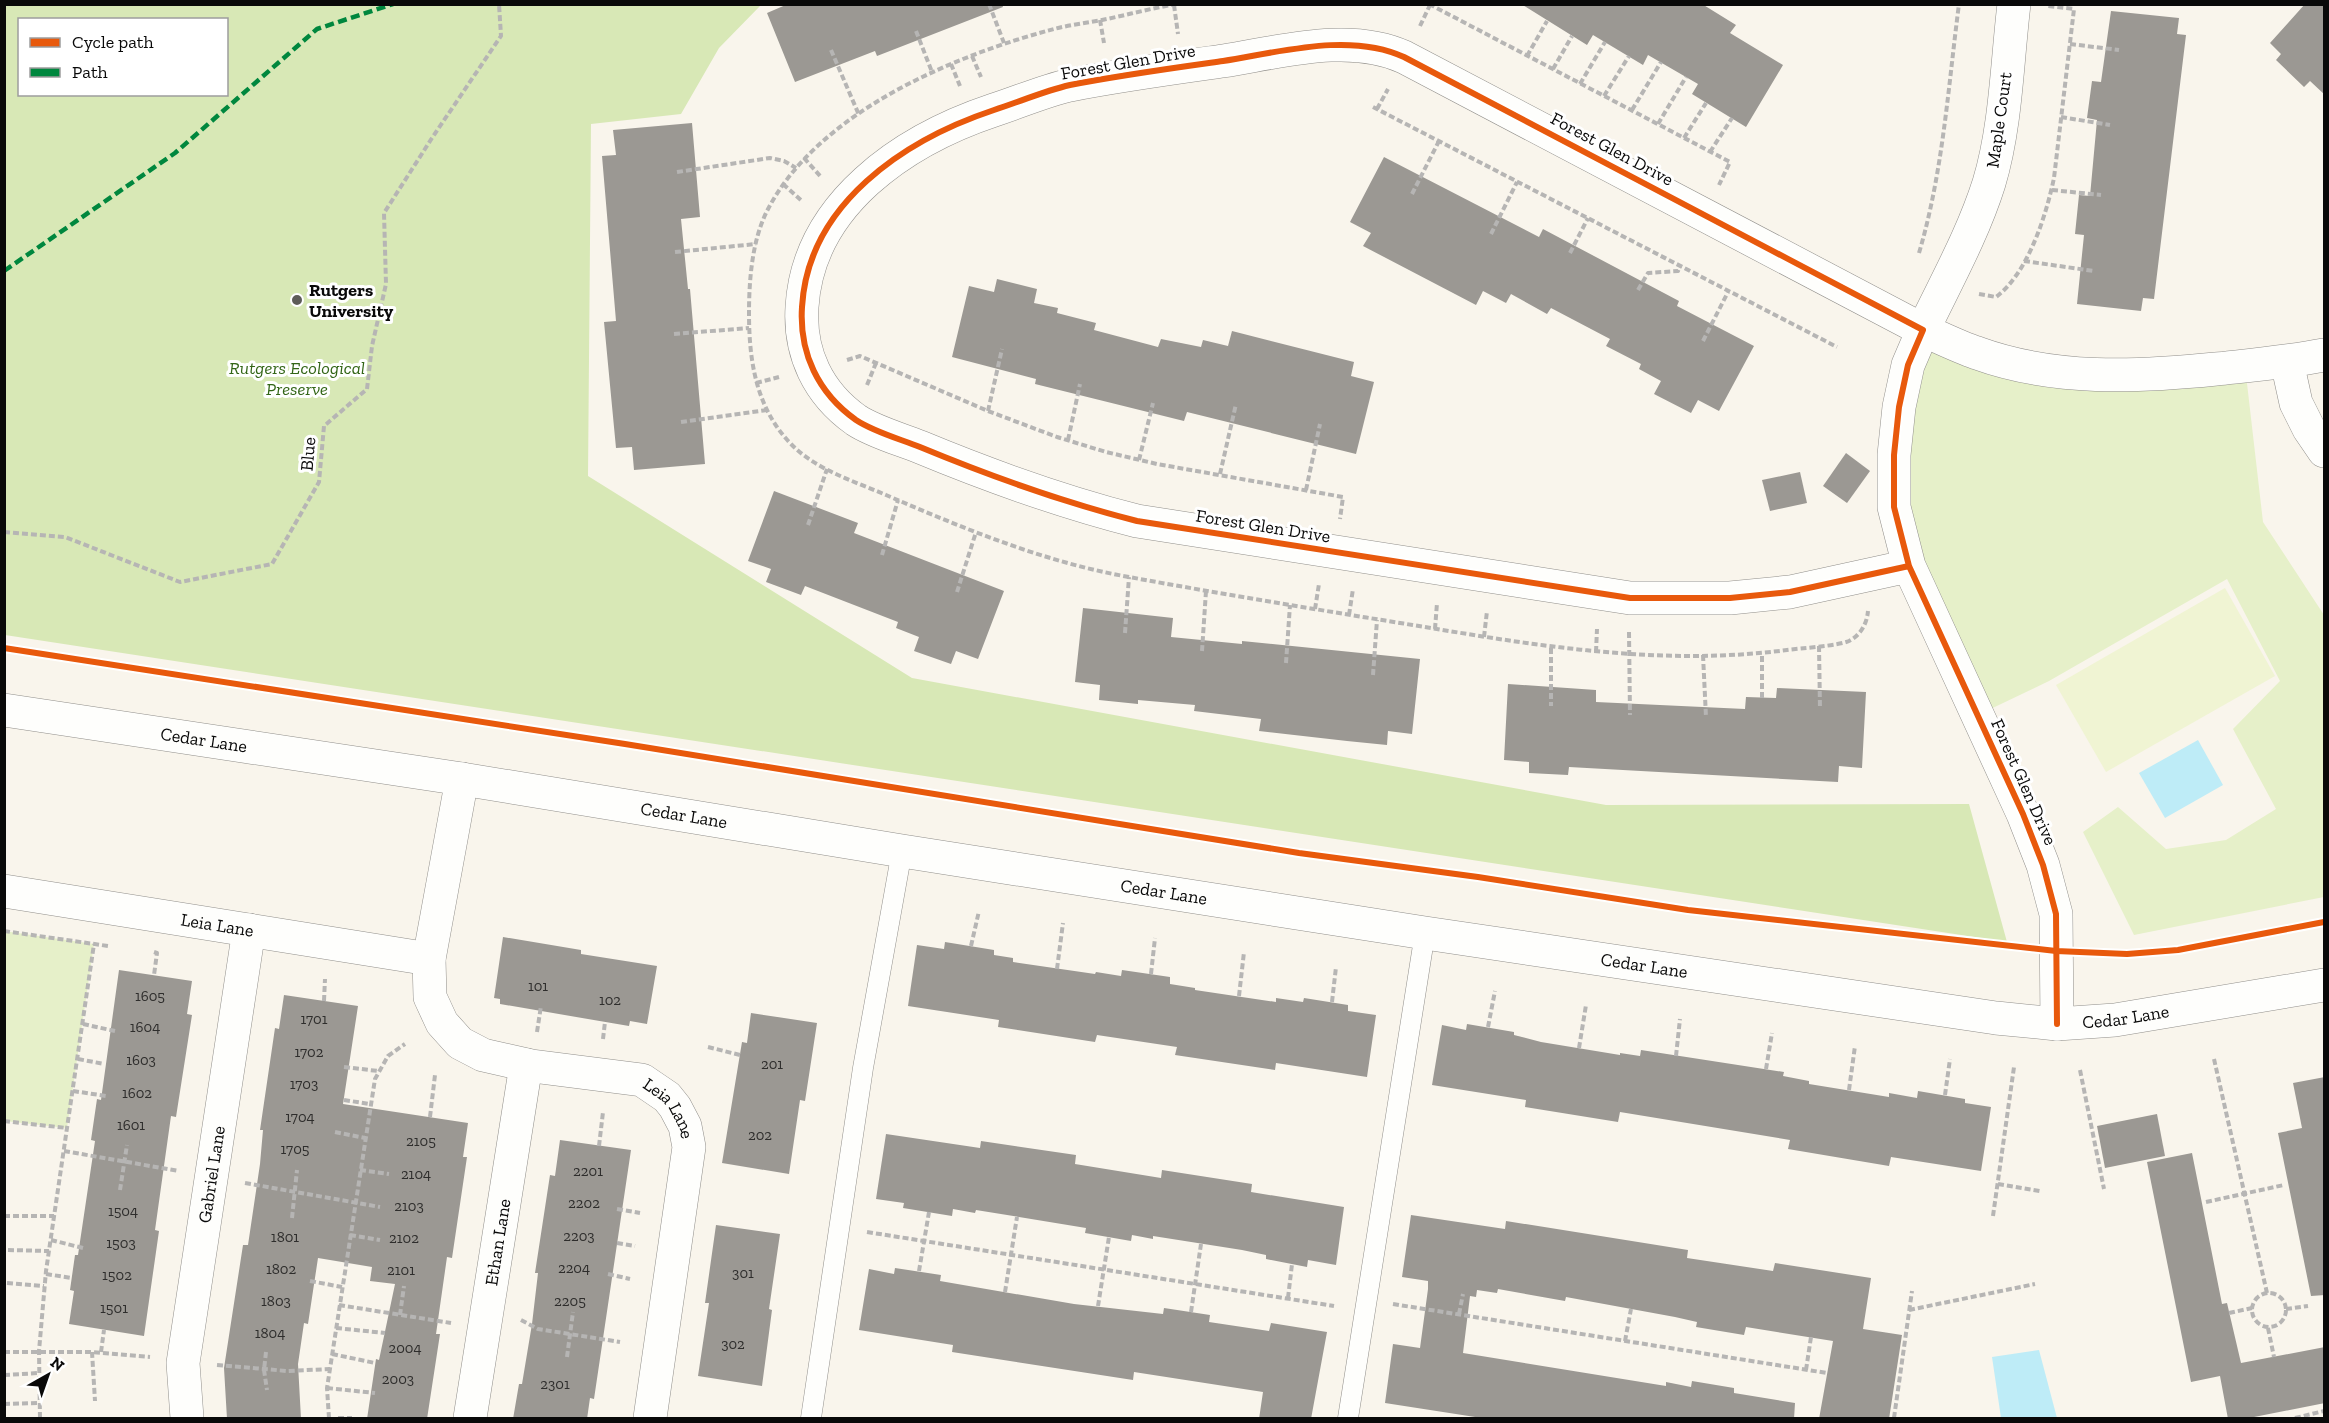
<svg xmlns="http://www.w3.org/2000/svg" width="2329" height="1423" font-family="'Zilla Slab',serif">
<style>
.green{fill:#e6f0c9}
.forest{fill:#d8e8b6;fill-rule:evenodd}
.pitch{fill:#f0f4d3}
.water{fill:#beecf7}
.building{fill:#9b9893}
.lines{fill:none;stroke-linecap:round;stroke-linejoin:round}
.service-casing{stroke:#918f8b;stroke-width:21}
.minor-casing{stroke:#918f8b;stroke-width:34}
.tertiary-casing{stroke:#918f8b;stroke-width:34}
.path{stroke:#b6b5b4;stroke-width:4;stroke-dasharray:6 3;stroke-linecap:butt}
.service{stroke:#fefefc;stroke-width:20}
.minor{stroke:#fefefc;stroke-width:33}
.tertiary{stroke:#fefefc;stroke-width:33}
.quiet{stroke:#00873e;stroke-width:4.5;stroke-dasharray:9 4.5;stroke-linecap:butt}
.cycleway-casing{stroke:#fff;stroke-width:10}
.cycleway{stroke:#e8590c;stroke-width:6}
.poi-dot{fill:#5d5c58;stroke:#fff;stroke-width:2}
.labels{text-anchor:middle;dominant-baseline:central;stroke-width:6;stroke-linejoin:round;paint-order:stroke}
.number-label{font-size:15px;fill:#2e2d2c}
.street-label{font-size:18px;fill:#090909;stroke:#fff}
.poi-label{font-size:18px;font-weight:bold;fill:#090909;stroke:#fff;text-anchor:start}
.park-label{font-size:18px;font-style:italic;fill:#326516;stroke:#fff}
</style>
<rect width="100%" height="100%" fill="#f9f5ec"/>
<g class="green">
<path d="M1923,330L1979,354L2245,366L2263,522L2324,615V897L2134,935L2083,832L2118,807L2166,849L2226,840L2276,809L2233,729L2280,681L2227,579L2049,681L1978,715L1909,566L1899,407Z"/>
<path d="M4,931L94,944L67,1128L5,1121Z"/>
</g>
<path class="forest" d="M4,5H761L719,48L681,114L591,124L588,476L912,678L1606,805L1969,804L2007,942L5,635ZM20,20H226V94H20Z"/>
<path class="pitch" d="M2225,588L2275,676L2106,772L2056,685Z"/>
<g class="water">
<path d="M2198,740L2223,785L2165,818L2139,773Z"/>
<path d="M2039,1350L2057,1418H2001L1992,1357Z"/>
</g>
<g class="building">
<path d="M788,4H1002L1003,7L877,56L875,51L795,82L767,13Z"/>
<path d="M1521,4H1702L1736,25L1730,33L1783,65L1746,127L1692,94L1698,84L1648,55L1643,65L1593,35L1587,45Z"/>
<path d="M2305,4H2325V95L2310,81L2304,87L2276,60L2281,54L2270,43Z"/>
<path d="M2111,11L2179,18L2177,34L2186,35L2154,299L2143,298L2141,311L2077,304L2084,235L2075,234L2079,195L2090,196L2097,120L2087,118L2092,81L2101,82Z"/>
<path d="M692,123L700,217L681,219L688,289H690L705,464L634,470L632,447L616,448L604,322L616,321L602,156L616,155L613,130Z"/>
<path d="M1384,157L1539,237L1543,229L1679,301L1677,306L1754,346L1719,411L1698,400L1691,413L1654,394L1661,381L1639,369L1641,364L1606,346L1610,339L1551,308L1547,314L1511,294L1506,303L1483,291L1476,305L1363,246L1371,233L1350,222Z"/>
<path d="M997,279L1037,289L1034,303L1058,308L1057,313L1096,323L1094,330L1158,347L1161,339L1201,347L1203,340L1228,346L1232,331L1354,362L1351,376L1374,382L1356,454L1187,412L1184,421L1035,384L1036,379L952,357L969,286L994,292Z"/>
<path d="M1846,453L1870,471L1847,503L1823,486Z"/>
<path d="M1800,472L1807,503L1770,511L1762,480Z"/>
<path d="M774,491L858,523L854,533L1004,591L978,659L956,651L951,664L914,651L919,637L896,628L898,622L805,586L801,595L766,582L771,569L748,561Z"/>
<path d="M1083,608L1173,618L1171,637L1242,644V641L1420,659L1412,734L1388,731L1387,745L1347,741L1259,731L1261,719L1194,711L1195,705L1138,700V704L1099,700L1100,685L1075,682Z"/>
<path d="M1508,684L1596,690V702L1745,709L1746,697L1776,698L1777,688L1866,692L1862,768L1839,766L1838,782L1569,767L1568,775L1529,773V762L1504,760Z"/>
<path d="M503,937L581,950V954L657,966L647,1024L630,1021L629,1026L500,1004V999L494,998Z"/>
<path d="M945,942L994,950V955L1013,958V962L1095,974L1096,972L1121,976L1122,970L1170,977V984L1195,988V990L1276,1002V998L1303,1002L1304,998L1348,1005V1011L1376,1015L1367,1077L1276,1063L1275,1070L1175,1055L1177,1047L1097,1035L1095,1042L998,1027L999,1020L908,1006L917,945L944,949Z"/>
<path d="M119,970L192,981L187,1014L192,1015L176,1117L171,1116L155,1230L159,1231L144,1336L69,1324L74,1291L70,1290L75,1255H78L95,1141L91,1140L97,1099L101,1100Z"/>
<path d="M284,995L358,1006L343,1104L468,1123L463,1157H467L452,1258L447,1257L436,1334H440L427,1419H367L376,1359L379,1360L395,1284L370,1281L372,1267L318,1258L308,1324L304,1323L298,1364L301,1419H227L224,1368L243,1245H248L260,1164L263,1130H260L275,1028L279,1029Z"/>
<path d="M751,1013L817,1023L805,1101L800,1100L789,1174L722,1163L742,1042L747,1043Z"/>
<path d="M1467,1024L1514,1032V1035L1541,1042L1620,1055V1053L1640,1056L1641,1050L1784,1072L1783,1076L1809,1081V1084L1889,1097V1093L1917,1098L1918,1091L1965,1099V1103L1991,1107L1981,1171L1891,1157L1889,1166L1788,1149L1790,1140L1620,1112L1618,1122L1525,1107L1526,1100L1432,1085L1442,1025L1466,1030Z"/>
<path d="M2325,1077V1295L2311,1296L2278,1133L2302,1128L2293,1083Z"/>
<path d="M2157,1114L2165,1156L2105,1168L2097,1126Z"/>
<path d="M886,1134L980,1148L981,1141L1076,1155L1075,1164L1161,1178L1162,1170L1252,1184L1251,1192L1344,1207L1336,1265L1308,1260L1307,1267L1266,1259V1255L1242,1250L1153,1236V1239L1132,1235L1131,1241L1085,1233L1086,1228L976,1210L975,1213L953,1209L952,1216L903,1208L904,1203L876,1199Z"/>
<path d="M560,1140L631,1150L594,1399L590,1398L587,1419H513L519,1384H522L532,1324L538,1273H535L550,1175L555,1176Z"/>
<path d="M2192,1153L2222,1304L2227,1303L2241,1363L2325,1347V1403L2244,1419H2228L2220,1376L2191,1382L2147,1162Z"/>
<path d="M1411,1215L1505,1229L1506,1221L1688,1250L1687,1258L1773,1271L1775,1263L1871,1278L1863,1329L1902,1335L1889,1419H1819L1833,1341L1746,1327L1744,1335L1696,1327L1697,1322L1675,1317L1566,1297L1565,1301L1498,1289L1497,1293L1477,1290L1476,1297L1470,1296L1463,1353L1666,1386V1382L1691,1387L1692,1381L1734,1388V1393L1795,1403L1794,1419H1488L1385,1403L1393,1344L1420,1348L1428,1289V1281L1402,1277Z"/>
<path d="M716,1225L780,1234L769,1309L772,1310L762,1386L698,1376L709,1303H705Z"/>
<path d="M895,1268L941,1275L940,1281L1074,1304L1163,1314L1164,1308L1210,1315L1209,1322L1269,1331L1271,1323L1327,1332L1311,1419H1259L1263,1392L1134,1372L1133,1380L952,1352L953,1345L859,1330L869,1269L894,1274Z"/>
</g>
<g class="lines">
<defs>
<g id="service">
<path d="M811,1418L863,1068L902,851"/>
<path d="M1348,1418L1425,933"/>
</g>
<g id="minor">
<path d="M2014,4C2007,62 2006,127 1989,183C1973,234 1946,282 1923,330C1941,338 1959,347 1977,353C2054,381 2137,377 2216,369C2253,365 2288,362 2324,355"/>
<path d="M2287,362L2296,403L2309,429L2324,451"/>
<path d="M1909,566L1790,592L1730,598H1630L1137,521C1062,502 990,476 920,447C900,439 874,432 856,420C818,393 799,353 802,307C808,204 904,140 994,110C1019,102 1044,91 1070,85C1121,75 1173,68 1223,61C1280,52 1350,32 1404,57L1923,330L1908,365L1899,407L1894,455V507L1909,566L2023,814L2043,865L2056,914L2057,1024"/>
<path id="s1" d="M462,779L429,959L430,997L442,1023L460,1043L483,1055L532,1066L642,1080L667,1097L675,1107L685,1126L689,1147L650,1418"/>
<path id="s2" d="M4,891L429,959"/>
<path id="s3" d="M187,1418L183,1363L249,930"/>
<path id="s4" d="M470,1418L526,1065"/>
</g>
<g id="tertiary">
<path id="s5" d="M4,710L462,779L902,851L1425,933L1996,1018L2057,1024L2115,1020L2324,985"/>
</g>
</defs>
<use href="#service" class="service-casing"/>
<use href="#minor" class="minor-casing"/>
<use href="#tertiary" class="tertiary-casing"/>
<g class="path">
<path d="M989,4L1004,43"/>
<path d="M1177,4C1152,8 1127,15 1102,20C1086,23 1069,25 1054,29C952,56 817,113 767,211C752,241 749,280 749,313C749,361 756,408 791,444C816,470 854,481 886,495C965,529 1044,562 1129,577C1227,595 1326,611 1425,627C1544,647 1665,666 1787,650C1801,648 1838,646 1849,641C1861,635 1867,623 1868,611"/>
<path d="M1429,4L1730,162L1719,185"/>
<path d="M1174,5L1178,34"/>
<path d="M1100,20L1104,43"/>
<path d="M1420,26L1430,5"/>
<path d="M916,31L932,72"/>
<path d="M2070,44L2119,50"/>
<path d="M831,50L859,115"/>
<path d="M972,56L981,77"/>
<path d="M1527,56L1547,21"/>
<path d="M951,64L960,86"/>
<path d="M1553,69L1572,36"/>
<path d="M1580,84L1605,42"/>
<path d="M1604,96L1629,56"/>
<path d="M1373,107L1837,347"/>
<path d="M1377,109L1388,89"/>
<path d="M1632,110L1661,62"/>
<path d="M2061,117L2110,125"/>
<path d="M1658,124L1686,77"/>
<path d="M1684,138L1706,103"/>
<path d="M1710,152L1732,118"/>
<path d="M804,158L821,177"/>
<path d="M677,172L770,158L784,161L796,168"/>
<path d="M783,184L803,202"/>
<path d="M2052,190L2101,195"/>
<path d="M1412,194L1439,141"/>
<path d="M1491,234L1517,182"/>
<path d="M675,252L756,244"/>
<path d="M1570,253L1588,218"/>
<path d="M1919,253C1943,172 1948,88 1959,4"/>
<path d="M2024,261L2094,271"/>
<path d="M1638,290L1648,273L1678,271L1680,266"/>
<path d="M1979,294L1996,297C2028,273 2046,216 2054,178L2074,9L2048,6"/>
<path d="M674,334L749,328"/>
<path d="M1703,341L1728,292"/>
<path d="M847,360L860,356L988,411L1057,437L1106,452L1157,464L1343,497L1340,519"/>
<path d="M756,383L779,377"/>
<path d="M867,385L876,363"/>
<path d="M988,411L1002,349"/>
<path d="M681,422L767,410"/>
<path d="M1068,440L1080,384"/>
<path d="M1139,460L1153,403"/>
<path d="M1220,474L1236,404"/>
<path d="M1306,490L1320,424"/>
<path d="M808,525L827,469"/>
<path d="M4,532L65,537L180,582L272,564L319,482L324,426L367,389L372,346L386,284L384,213L432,138L501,36L499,4"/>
<path d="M882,555L898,500"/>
<path d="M957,592L976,532"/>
<path d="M1315,609L1319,584"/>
<path d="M1349,615L1353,589"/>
<path d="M1435,629L1437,603"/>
<path d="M1629,632L1630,715"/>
<path d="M1125,633L1129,577"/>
<path d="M1484,637L1487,611"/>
<path d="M1819,646L1820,709"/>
<path d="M1551,648V706"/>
<path d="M1202,651L1206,591"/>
<path d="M1596,652L1597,629"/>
<path d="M1703,655L1706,717"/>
<path d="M1286,663L1290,605"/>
<path d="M1373,675L1377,620"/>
<path d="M1762,698V653"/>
<path d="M4,931L108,946"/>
<path d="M971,946L979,911"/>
<path d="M154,952L157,953L154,975"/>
<path d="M1057,969L1063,923"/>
<path d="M1151,974L1155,938"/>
<path d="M1239,996L1244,952"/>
<path d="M324,1001L325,979"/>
<path d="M1332,1002L1336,967"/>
<path d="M83,1024L115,1031"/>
<path d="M1488,1027L1495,991"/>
<path d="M537,1032L541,1006"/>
<path d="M603,1039L605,1022"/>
<path d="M708,1047L740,1055"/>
<path d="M1579,1048L1586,1005"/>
<path d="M1676,1056L1680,1019"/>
<path d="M78,1059L104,1064"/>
<path d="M2214,1059L2267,1293"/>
<path d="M344,1067L378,1071"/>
<path d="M1766,1069L1772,1033"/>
<path d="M2080,1070L2104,1189"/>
<path d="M1849,1090L1855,1046"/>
<path d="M73,1091L106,1096"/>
<path d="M1945,1095L1950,1059"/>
<path d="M344,1100L370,1104"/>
<path d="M430,1117L435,1075"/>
<path d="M4,1121L67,1128"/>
<path d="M335,1132L365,1138"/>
<path d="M599,1146L603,1112"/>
<path d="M64,1151L179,1171"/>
<path d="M360,1170L389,1174"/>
<path d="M245,1183L380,1207"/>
<path d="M1998,1184L2040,1191"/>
<path d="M120,1190L127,1145"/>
<path d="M2206,1202L2284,1185"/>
<path d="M617,1209L640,1213"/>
<path d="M4,1216H54"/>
<path d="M1993,1216L2014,1067"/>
<path d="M292,1218L297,1170"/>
<path d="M867,1232L1334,1306"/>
<path d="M350,1235L380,1240"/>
<path d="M51,1240L83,1248"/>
<path d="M617,1243L635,1246"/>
<path d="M8,1250L49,1251"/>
<path d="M919,1271L929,1212"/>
<path d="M46,1274L72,1278"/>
<path d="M608,1274L630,1279"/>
<path d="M310,1281L342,1287"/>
<path d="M7,1283L44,1286"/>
<path d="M1005,1292L1017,1217"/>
<circle cx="2269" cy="1310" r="17"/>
<path d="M1288,1298L1292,1264"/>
<path d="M1393,1304L1827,1373"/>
<path d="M339,1305L451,1323"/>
<path d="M1098,1306L1109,1237"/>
<path d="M2286,1309L2308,1306"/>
<path d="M1909,1310L2035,1284"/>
<path d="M1191,1312L1201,1244"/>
<path d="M2229,1313L2252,1308"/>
<path d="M1459,1314L1463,1294"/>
<path d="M400,1315L404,1286"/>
<path d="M521,1320L538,1329L620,1342"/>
<path d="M336,1328L385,1333"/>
<path d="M2268,1328L2274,1357"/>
<path d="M1625,1341L1631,1309"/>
<path d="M4,1352H92L150,1357"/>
<path d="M92,1352L95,1401"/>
<path d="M101,1352L104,1330"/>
<path d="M266,1352L264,1370L267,1390"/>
<path d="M332,1354L375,1363"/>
<path d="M567,1357L573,1312"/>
<path d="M217,1365L287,1371L330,1369"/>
<path d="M1806,1370L1811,1337"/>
<path d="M4,1375L39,1373"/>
<path d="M327,1388L375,1393"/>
<path d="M4,1404L39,1403"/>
<path d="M40,1418L39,1351L46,1271L94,944"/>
<path d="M329,1418L327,1388L375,1079L388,1056L405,1044"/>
<path d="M338,1418H352"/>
<path d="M1894,1418L1912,1291"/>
<path d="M2295,1418L2324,1411"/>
</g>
<use href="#service" class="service"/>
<use href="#minor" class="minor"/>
<use href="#tertiary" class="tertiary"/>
<path class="quiet" d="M4,271L175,153L317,29L393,4"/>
<defs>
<g id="cycleway">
<path d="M1909,566L1790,592L1730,598H1630L1137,521C1062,502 990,476 920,447C900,439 874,432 856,420C818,393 799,353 802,307C808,204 904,140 994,110C1019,102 1044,91 1070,85C1121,75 1173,68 1223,61C1280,52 1350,32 1404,57L1923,330L1908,365L1899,407L1894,455V507L1909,566L2023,814L2043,865L2056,914L2057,1024"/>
<path d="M4,648L625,744L1299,853L1478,877L1688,910L2056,951L2127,954L2178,950L2324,922"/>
</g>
</defs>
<use href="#cycleway" class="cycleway-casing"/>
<use href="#cycleway" class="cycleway"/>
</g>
<circle class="poi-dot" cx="297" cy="300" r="6"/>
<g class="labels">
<g class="number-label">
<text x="538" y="986">101</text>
<text x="150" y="996">1605</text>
<text x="610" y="1000">102</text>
<text x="314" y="1019">1701</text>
<text x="145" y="1027">1604</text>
<text x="309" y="1052">1702</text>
<text x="141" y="1060">1603</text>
<text x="772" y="1064">201</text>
<text x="304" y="1084">1703</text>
<text x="137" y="1093">1602</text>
<text x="300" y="1117">1704</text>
<text x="131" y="1125">1601</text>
<text x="760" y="1135">202</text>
<text x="421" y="1141">2105</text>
<text x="295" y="1149">1705</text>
<text x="588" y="1171">2201</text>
<text x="416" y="1174">2104</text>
<text x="584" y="1203">2202</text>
<text x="409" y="1206">2103</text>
<text x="123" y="1211">1504</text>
<text x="579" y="1236">2203</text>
<text x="285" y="1237">1801</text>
<text x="404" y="1238">2102</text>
<text x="121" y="1243">1503</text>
<text x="574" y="1268">2204</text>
<text x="281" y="1269">1802</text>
<text x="401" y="1270">2101</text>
<text x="743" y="1273">301</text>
<text x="117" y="1275">1502</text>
<text x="276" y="1301">1803</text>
<text x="570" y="1301">2205</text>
<text x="114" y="1308">1501</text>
<text x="270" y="1333">1804</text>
<text x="733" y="1344">302</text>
<text x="405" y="1348">2004</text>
<text x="398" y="1379">2003</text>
<text x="555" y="1384">2301</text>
</g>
<g class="street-label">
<text transform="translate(1128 62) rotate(-10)">Forest Glen Drive</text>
<text transform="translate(1999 120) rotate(-82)">Maple Court</text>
<text transform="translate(1612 149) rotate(28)">Forest Glen Drive</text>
<text transform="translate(308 454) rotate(-85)">Blue</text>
<text transform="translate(1263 526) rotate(9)">Forest Glen Drive</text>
<text stroke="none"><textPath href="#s5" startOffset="202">Cedar Lane</textPath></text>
<text transform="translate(2024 782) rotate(66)">Forest Glen Drive</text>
<text stroke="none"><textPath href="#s5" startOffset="688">Cedar Lane</textPath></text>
<text stroke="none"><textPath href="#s5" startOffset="1174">Cedar Lane</textPath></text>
<text stroke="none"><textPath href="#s2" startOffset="216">Leia Lane</textPath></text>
<text stroke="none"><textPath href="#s5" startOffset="1660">Cedar Lane</textPath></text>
<text stroke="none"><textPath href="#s5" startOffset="2146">Cedar Lane</textPath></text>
<text stroke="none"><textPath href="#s1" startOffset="504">Leia Lane</textPath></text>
<text stroke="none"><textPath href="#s3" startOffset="246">Gabriel Lane</textPath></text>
<text stroke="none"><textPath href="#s4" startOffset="178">Ethan Lane</textPath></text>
</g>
<g class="poi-label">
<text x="309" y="290">Rutgers<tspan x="309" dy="21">University</tspan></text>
</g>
<g class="park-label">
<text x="297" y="368">Rutgers Ecological<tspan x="297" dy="21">Preserve</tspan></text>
</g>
</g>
<rect width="2329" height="1423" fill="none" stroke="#090909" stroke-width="12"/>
<rect x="18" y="18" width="210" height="78" fill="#ffffff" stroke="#9d9d9d" stroke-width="1.5"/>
<rect x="30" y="38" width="30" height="9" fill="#e8590c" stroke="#9d9d9d" stroke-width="1.5"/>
<text x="72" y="48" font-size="18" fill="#090909">Cycle path</text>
<rect x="30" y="68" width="30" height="9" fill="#00873e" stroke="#9d9d9d" stroke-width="1.5"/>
<text x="72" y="78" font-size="18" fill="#090909">Path</text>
<g transform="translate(48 1375) rotate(40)" stroke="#ffffff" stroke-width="4.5" paint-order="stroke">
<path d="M0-4.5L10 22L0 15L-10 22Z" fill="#090909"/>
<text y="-9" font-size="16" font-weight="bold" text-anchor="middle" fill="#090909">N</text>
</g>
</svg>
